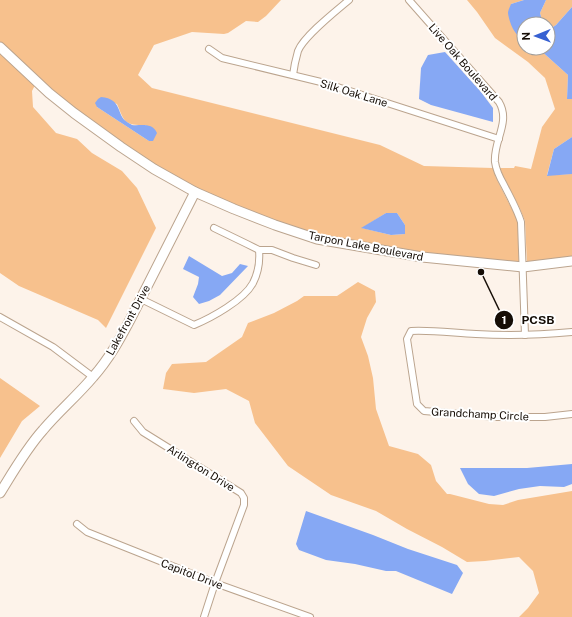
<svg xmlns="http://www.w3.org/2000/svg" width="572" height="617" font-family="'Public Sans',sans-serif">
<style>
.green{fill:#f7c18d;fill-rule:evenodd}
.water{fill:#86a8f4}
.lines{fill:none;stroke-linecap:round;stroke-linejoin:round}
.street-casing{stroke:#bba48e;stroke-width:8}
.secondary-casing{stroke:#bba48e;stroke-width:11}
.street{stroke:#fff;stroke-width:6}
.secondary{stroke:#fff;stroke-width:9}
.labels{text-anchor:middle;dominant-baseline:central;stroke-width:4;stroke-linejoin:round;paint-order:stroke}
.street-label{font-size:11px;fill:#150d06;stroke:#fff}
.leader{fill:none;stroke:#150d06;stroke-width:1.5}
.callout-dot{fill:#150d06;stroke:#fff;stroke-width:1.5}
.mark-label{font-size:12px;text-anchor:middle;font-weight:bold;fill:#fff}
.callout-label{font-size:12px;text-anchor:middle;font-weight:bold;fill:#150d06;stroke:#fff;stroke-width:4;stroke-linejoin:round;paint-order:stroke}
</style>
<rect width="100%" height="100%" fill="#fdf3ea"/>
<g class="green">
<path d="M0,0H281L266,16L258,22L246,21L228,33L224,34L192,32L154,45L138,75L152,88L380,145L424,166L493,168L496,178L513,211L518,222L519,264L422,254L318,236L276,222L196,189L156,166L123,144L51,91L0,42ZM100,99L117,104C125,123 124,125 146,125L153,141H149L97,107ZM386,213H397L405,225V234L391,235L362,228Z"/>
<path d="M467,0H524L511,4L521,39H524V48H538L568,75L567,99H572V137L554,149L547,175L572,174V258L527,264L525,221L520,209L503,176L500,168H514L515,166L531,169L542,127L555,109L545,78L528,62L495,38L477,12Z"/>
<path d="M546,0H572V7L556,25L553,27L542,21L540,13Z"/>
<path d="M0,52L35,85L32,91L33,107L56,133L77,139L92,153L122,171L137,188L156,228L106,328L98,320L19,286L0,273Z"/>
<path d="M358,282L375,291L376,302L367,318L361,337L368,356L373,378L376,409L389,446L418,454L431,465L436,481L447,494H450L489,504L503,505L518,500L572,491V617H519L528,608L539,593L533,571L519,557L485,561L467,562L442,547L407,529L376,511L331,495L288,466L255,423L249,401L226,389L194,393L163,389L166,373L172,364L206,362L242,337L248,323L274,313L297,301L304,296H337Z"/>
<path d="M0,378L40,406L22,421L0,458Z"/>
</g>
<g class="water">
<path d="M524,0H546L540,13L542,20L553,27L556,25L572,7V99H567L568,75L538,48H548V24H524V39C515,37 509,22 508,13C508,10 510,7 511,4Z"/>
<path d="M445,52L481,92L493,108V122L431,105L419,99L421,68L428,55Z"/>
<path d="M101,97C123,99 116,115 127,122C128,123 131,124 132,125C141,126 152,122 157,133L153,141H149L97,107L95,103L98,99Z"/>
<path d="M572,137V174L547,176L554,149Z"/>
<path d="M386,213H397L405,225V234L391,235L361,228Z"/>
<path d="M189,256L222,276L232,273L240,264L248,266L220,295L209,301L199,304L193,297L198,284L199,277L183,269Z"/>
<path d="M572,464V484L564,487L540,486L519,489L494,496L479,494L468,484L460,468H527Z"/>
<path d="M306,511L373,535L408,549L457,565L463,573L452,594L396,571H386L355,564L326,560L299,550L296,544Z"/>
</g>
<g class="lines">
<defs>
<g id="street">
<path d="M409,0L499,102C511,122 493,141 495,162C496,170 500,178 504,185C510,197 517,209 521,222L525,335"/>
<path d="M209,49L222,58L325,83L499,139"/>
<path d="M293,75C294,67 296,58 298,51C304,36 336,11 349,0"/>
<path d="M214,228L247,244L259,250"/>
<path d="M141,299L194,325C211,318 244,300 253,283C258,273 260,261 259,250H272L293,258L316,265"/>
<path d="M0,317L53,347L93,377"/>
<path d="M572,332C540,335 508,336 476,334C454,333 433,330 411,331L407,339L417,404L424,411L496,417H545L572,414"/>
<path d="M134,421L143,432L241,493L244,498V505L215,583L204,617"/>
<path d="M77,524L87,532L215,583L310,617"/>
</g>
<g id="secondary">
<path d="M0,47L49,93L74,113L121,147L154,169L195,192L234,209L275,225L317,239L422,257L523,267L572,261"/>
<path d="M0,493C13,472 26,449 43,430C58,412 77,396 93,377C109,359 120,339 131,318L195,192"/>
</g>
</defs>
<use href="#street" class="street-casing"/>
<use href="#secondary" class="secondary-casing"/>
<use href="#street" class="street"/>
<use href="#secondary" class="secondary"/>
</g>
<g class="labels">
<g class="street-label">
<text transform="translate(463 62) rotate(49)">Live Oak Boulevard</text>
<text transform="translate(354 93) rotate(17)">Silk Oak Lane</text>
<text transform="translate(366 246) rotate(11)">Tarpon Lake Boulevard</text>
<text transform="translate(128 320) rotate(-61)">Lakefront Drive</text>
<text transform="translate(480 414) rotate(3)">Grandchamp Circle</text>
<text transform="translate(201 468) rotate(32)">Arlington Drive</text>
<text transform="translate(192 574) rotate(21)">Capitol Drive</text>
</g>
</g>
<path class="leader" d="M481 272L504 320"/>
<g class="callout-dot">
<circle cx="481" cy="272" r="4"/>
<circle cx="504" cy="320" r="10"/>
</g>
<g class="mark-label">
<text x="504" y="324">1</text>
</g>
<g class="callout-label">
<text x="538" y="324">PCSB</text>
</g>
<g transform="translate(536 36) rotate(269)"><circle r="19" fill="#ffffff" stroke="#a19e9b"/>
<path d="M0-3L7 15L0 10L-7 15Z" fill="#3761d2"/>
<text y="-6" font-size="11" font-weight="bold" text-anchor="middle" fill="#150d06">N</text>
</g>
</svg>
